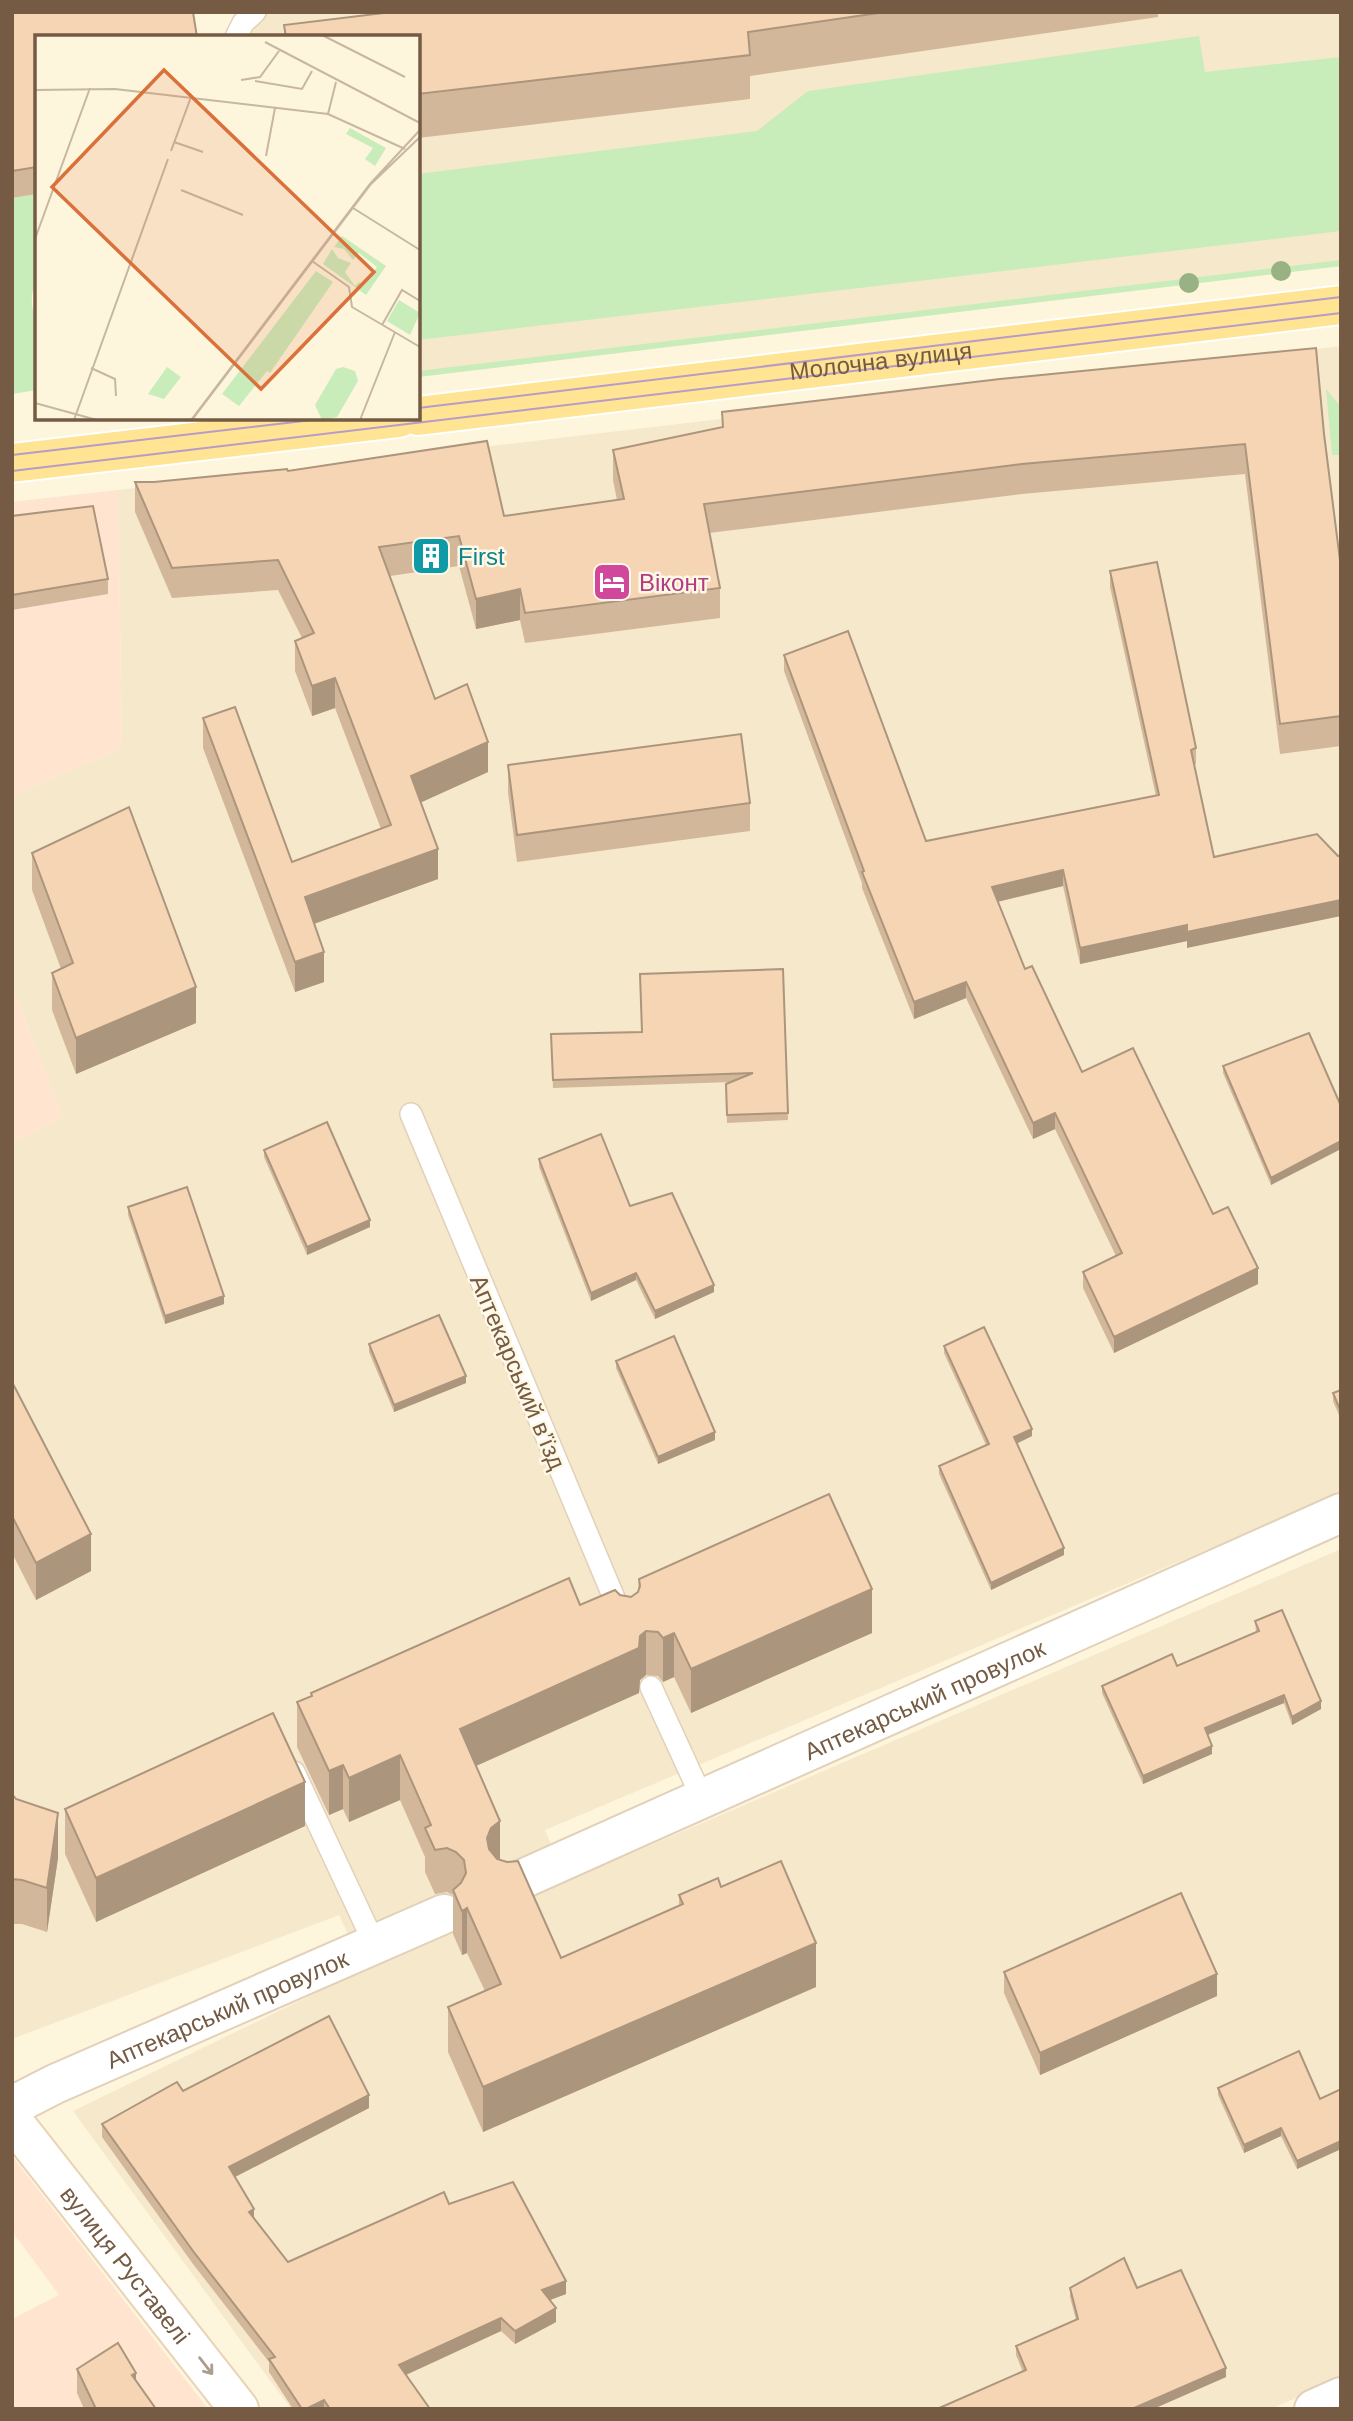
<svg xmlns="http://www.w3.org/2000/svg" width="1353" height="2421" font-family="Helvetica,sans-serif">
<style>
.residential{fill:#f6e8cb}
.commercial{fill:#ffe4d0}
.green{fill:#c9ecbb}
.lines{fill:none;stroke-linecap:round;stroke-linejoin:round}
.lane-casing{stroke:#e2d1b9;stroke-width:24}
.street-casing{stroke:#e2d1b9;stroke-width:42}
.secondary-casing{stroke:#e8d3b6;stroke-width:42}
.primary-casing{stroke:#fff;stroke-width:42}
.lane{stroke:#fff;stroke-width:21}
.street{stroke:#fff;stroke-width:38}
.secondary{stroke:#fff;stroke-width:38}
.primary{stroke:#ffe493;stroke-width:38}
.tram{stroke:#b89cc7;stroke-width:2}
.tree{fill:#99b284}
.wall{fill:#d3b79a}
.shaded-wall{fill:#ac957d}
.building{fill:#f5d5b3;stroke:#ac957d;stroke-width:2}
.oneway{stroke:#ac9d8f}
.labels{text-anchor:middle;dominant-baseline:central;stroke-width:5;stroke-linejoin:round;paint-order:stroke}
.street-label{font-size:24px;fill:#755b44;stroke:#fff8e5}
.culture-label{font-size:24px;fill:#0d838f;stroke:#fff8e5;text-anchor:start}
.hotel-label{font-size:24px;fill:#b23c85;stroke:#fff8e5;text-anchor:start}
.inset-road{fill:none;stroke:#c7b7a0;stroke-width:2}
.view{fill:#da713a;fill-opacity:0.15;stroke:#da713a;stroke-width:3.5}
.inset-edge{fill:none;stroke:#755b44;stroke-width:3.5}
</style>
<rect width="100%" height="100%" fill="#fef5dd"/>
<g class="residential">
<path d="M250,12H1341V266L418,377V37H252Z"/>
<path d="M1341,346V1493L545,1830L567,1881L1341,1549V2378L1271,2409H291L73,2111L365,1969L339,1915L12,2039V1142L63,1118L12,984V796L122,748L118,490Z"/>
</g>
<g class="commercial">
<path d="M118,490L122,748L12,796V502Z"/>
<path d="M12,984L63,1118L12,1142Z"/>
<path d="M12,2156L208,2409H12V2319L59,2295L12,2231Z"/>
</g>
<g class="green">
<path d="M1199,36L1205,72L1341,57V231L418,340V174L757,131L808,91Z"/>
<path d="M37,194V281C27,298 34,311 37,329C40,348 37,371 37,390L12,394V198Z"/>
<path d="M1341,260V266L418,377V371Z"/>
<path d="M1326,389L1341,407V455H1332Z"/>
</g>
<g class="lines">
<defs>
<g id="lane">
<path d="M236,37L243,23L255,12"/>
<path d="M411,1114L622,1617"/>
<path d="M651,1687L702,1798"/>
<path d="M294,1772L375,1945"/>
</g>
<g id="street">
<path id="s1" d="M509,1885L1341,1513"/>
<path id="s2" d="M12,2106L55,2084L444,1914"/>
<path d="M1314,2409L1341,2397"/>
</g>
<g id="secondary">
<path id="s3" d="M12,2120L239,2409"/>
</g>
<g id="primary">
<path id="s4" d="M418,416L1341,305"/>
<path d="M12,463L399,418"/>
</g>
</defs>
<use href="#lane" class="lane-casing"/>
<use href="#street" class="street-casing"/>
<use href="#secondary" class="secondary-casing"/>
<use href="#primary" class="primary-casing"/>
<use href="#lane" class="lane"/>
<use href="#street" class="street"/>
<use href="#secondary" class="secondary"/>
<use href="#primary" class="primary"/>
<g class="tram">
<path d="M418,408L1341,297"/>
<path d="M12,455L330,418"/>
<path d="M12,471L1341,313"/>
</g>
</g>
<g class="tree">
<circle cx="1281" cy="271" r="10"/>
<circle cx="1189" cy="283" r="10"/>
</g>
<g class="wall">
<path d="M12,12L37,37V194L12,198Z"/>
<path d="M392,12H1158V17L750,76V99L418,138V37H284V25Z"/>
<path d="M722,412L1324,434L1341,568V746L1280,754L1245,474L1022,494L709,533L720,588V618L525,643L520,620L476,629L459,566L390,576L435,699L488,772L421,802L438,879L314,924L324,982L295,992L203,748V718L292,862L381,829L335,708L312,716L295,671V641L302,638L278,590L172,598L135,512V482H154L288,471L504,516L617,500L613,480V450L722,428Z"/>
<path d="M12,516L108,579V594L12,610Z"/>
<path d="M1110,571L1196,748V764L1194,765L1187,948V941L1080,964L1063,886L998,902L1025,969L1082,1072L1213,1214L1258,1284L1114,1353L1083,1288V1272L1116,1256L1055,1129L1033,1139L966,998L914,1019L862,888V883L784,671V655L926,841L1156,796L1110,587Z"/>
<path d="M508,765L750,803V831L517,862L508,793Z"/>
<path d="M32,853L196,1023L76,1074L52,1010V973L61,969L32,890Z"/>
<path d="M783,969L788,1120L727,1123L726,1084L732,1082L553,1088L551,1034L642,1032Z"/>
<path d="M1223,1066L1341,1106L1271,1185L1223,1073Z"/>
<path d="M264,1150L370,1227L307,1255L264,1157Z"/>
<path d="M539,1159L630,1206L714,1292L655,1319L636,1280L591,1301L539,1167Z"/>
<path d="M128,1207L224,1304L165,1324L128,1215Z"/>
<path d="M369,1344L466,1383L394,1412L369,1352Z"/>
<path d="M944,1346L1032,1436L1017,1443L1064,1555L991,1590L939,1474V1466L986,1445L944,1353Z"/>
<path d="M616,1361L715,1440L658,1464L616,1368Z"/>
<path d="M12,1382L91,1571L36,1600L12,1553Z"/>
<path d="M1341,1390V1420L1333,1401V1393Z"/>
<path d="M639,1579L872,1633L691,1713L674,1677L663,1682L658,1676L646,1675L640,1680L639,1693L476,1766L500,1860L561,1958L679,1905V1895L721,1887L816,1987L483,2132L448,2052V2007L485,1991L467,1953L462,1955L453,1934V1895L447,1892L435,1894L425,1872V1857L400,1800L349,1822L343,1809L329,1815L297,1747V1702L311,1696V1693L580,1605L620,1595L631,1597L638,1592Z"/>
<path d="M1255,1621L1321,1709L1292,1725L1284,1703L1207,1734L1212,1754L1143,1784L1102,1693V1686L1177,1666L1256,1632Z"/>
<path d="M12,1794L58,1858L47,1932L22,1924H12Z"/>
<path d="M65,1809L305,1826L96,1922L65,1854Z"/>
<path d="M1004,1972L1217,1996L1040,2075L1004,1993Z"/>
<path d="M1218,2088L1320,2099L1341,2089V2149L1297,2169L1281,2136L1244,2153L1218,2095Z"/>
<path d="M183,2091L369,2108L235,2177L254,2218L288,2262L449,2204L566,2294L550,2300L556,2322L515,2344L501,2331L406,2375L430,2409H293L269,2372V2362L193,2264L102,2137V2124Z"/>
<path d="M1070,2288H1137L1226,2377L1153,2409H937L1023,2372L1016,2355V2346L1076,2320L1070,2297Z"/>
<path d="M77,2369L136,2382L156,2409H84L77,2393Z"/>
</g>
<g class="shaded-wall">
<path d="M520,589V620L476,629V599Z"/>
<path d="M335,678V708L312,716V686Z"/>
<path d="M488,742V772L411,807V776Z"/>
<path d="M438,849V879L305,927V897Z"/>
<path d="M1063,870V886L992,903V887Z"/>
<path d="M1341,900V916L1187,948V941L1080,964V948L1187,925Z"/>
<path d="M324,952V982L295,992V962Z"/>
<path d="M966,982V998L914,1019V1002Z"/>
<path d="M196,987V1023L76,1074V1038Z"/>
<path d="M1055,1113V1129L1033,1139V1123Z"/>
<path d="M1341,1141V1149L1271,1185V1178Z"/>
<path d="M370,1220V1227L307,1255V1247Z"/>
<path d="M1258,1268V1284L1114,1353V1337Z"/>
<path d="M636,1273V1280L591,1301V1293Z"/>
<path d="M714,1285V1292L655,1319V1311Z"/>
<path d="M224,1296V1304L165,1324V1316Z"/>
<path d="M466,1376V1383L394,1412V1405Z"/>
<path d="M1032,1429V1436L1014,1445V1437Z"/>
<path d="M715,1432V1440L658,1464V1457Z"/>
<path d="M91,1534V1571L36,1600V1563Z"/>
<path d="M1064,1548V1555L991,1590V1583Z"/>
<path d="M872,1589V1633L691,1713V1669Z"/>
<path d="M646,1631V1675L640,1680L639,1693L460,1773V1729L640,1636Z"/>
<path d="M674,1633V1677L663,1682V1638Z"/>
<path d="M1284,1695V1703L1205,1736V1728Z"/>
<path d="M1321,1701V1709L1292,1725V1717Z"/>
<path d="M1212,1746V1754L1143,1784V1776Z"/>
<path d="M400,1755V1800L349,1822V1778Z"/>
<path d="M343,1765V1809L329,1815V1771Z"/>
<path d="M305,1782V1826L96,1922V1878Z"/>
<path d="M58,1813V1858L47,1932V1888Z"/>
<path d="M500,1821V1865L491,1873L487,1838L491,1828Z"/>
<path d="M467,1908V1953L462,1955V1911Z"/>
<path d="M816,1943V1987L483,2132V2087Z"/>
<path d="M1217,1974V1996L1040,2075V2053Z"/>
<path d="M369,2095V2108L229,2180V2167Z"/>
<path d="M1281,2128V2136L1244,2153V2145Z"/>
<path d="M1341,2141V2149L1297,2169V2161Z"/>
<path d="M254,2209V2222L249,2212Z"/>
<path d="M566,2281V2294L542,2303V2290Z"/>
<path d="M556,2308V2322L515,2344V2331Z"/>
<path d="M501,2318V2331L399,2378V2365Z"/>
<path d="M1226,2368V2377L1153,2409H1132Z"/>
<path d="M136,2373V2397L132,2375Z"/>
<path d="M324,2400V2409H306Z"/>
</g>
<g class="building">
<path d="M12,12H193L197,37H37V167L12,171Z"/>
<path d="M392,12H885L748,32L750,55L418,94V37H286L284,25Z"/>
<path d="M1316,348L1324,434L1341,568V716L1280,724L1245,444L1022,464L704,504L720,588L525,613L520,589L476,599L459,536L379,547L435,699L467,684L488,742L411,776L438,849L305,897L324,952L295,962L203,718L235,707L292,862L391,825L335,678L312,686L295,641L314,633L278,560L172,568L135,482H154L287,469L288,471L487,441L504,516L624,499L613,450L723,427L722,412L1000,379Z"/>
<path d="M93,506L108,579L12,595V516Z"/>
<path d="M1157,562L1196,748L1191,750L1214,857L1317,834L1338,856L1341,855V900L1187,932V925L1080,948L1063,870L992,887L1025,969L1032,966L1082,1072L1133,1048L1213,1214L1228,1207L1258,1268L1114,1337L1083,1272L1122,1253L1055,1113L1033,1123L966,982L914,1002L862,872L864,871L784,655L848,631L926,841L1159,795L1110,571Z"/>
<path d="M741,734L750,803L517,835L508,765Z"/>
<path d="M129,807L196,987L76,1038L52,973L73,963L32,853Z"/>
<path d="M783,969L788,1113L727,1115L726,1084L753,1073L553,1080L551,1034L642,1032L640,974Z"/>
<path d="M1309,1033L1341,1106V1141L1271,1178L1223,1066Z"/>
<path d="M327,1122L370,1220L307,1247L264,1150Z"/>
<path d="M601,1134L630,1206L672,1193L714,1285L655,1311L636,1273L591,1293L539,1159Z"/>
<path d="M187,1187L224,1296L165,1316L128,1207Z"/>
<path d="M439,1315L466,1376L394,1405L369,1344Z"/>
<path d="M984,1327L1032,1429L1014,1437L1064,1548L991,1583L939,1466L989,1444L944,1346Z"/>
<path d="M674,1336L715,1432L658,1457L616,1361Z"/>
<path d="M12,1382L91,1534L36,1563L12,1516Z"/>
<path d="M1341,1390V1412L1333,1393Z"/>
<path d="M829,1494L872,1589L691,1669L674,1633L663,1638L658,1632L646,1631L640,1636L639,1648L460,1729L500,1821L491,1828L487,1838L489,1849L497,1859L507,1862L518,1861L561,1958L683,1904L679,1895L718,1878L721,1887L781,1861L816,1943L483,2087L448,2007L501,1984L467,1908L462,1911L453,1890L461,1883L466,1873L464,1860L456,1852L447,1848L435,1850L425,1828L431,1825L400,1755L349,1778L343,1765L329,1771L297,1702L312,1696L311,1693L569,1578L580,1605L615,1590L620,1595L631,1597L638,1592L640,1586L639,1579Z"/>
<path d="M1282,1610L1321,1701L1292,1717L1284,1695L1205,1728L1212,1746L1143,1776L1102,1686L1172,1654L1177,1666L1259,1631L1255,1621Z"/>
<path d="M273,1713L305,1782L96,1878L65,1809Z"/>
<path d="M12,1794L16,1799L58,1813L47,1888L22,1880L12,1879Z"/>
<path d="M1181,1893L1217,1974L1040,2053L1004,1972Z"/>
<path d="M329,2016L369,2095L229,2167L254,2209L249,2212L288,2262L444,2192L449,2204L513,2182L566,2281L542,2290L556,2308L515,2331L501,2318L399,2365L430,2409H330L324,2400L306,2409H302L269,2359L275,2357L193,2251L102,2124L177,2082L183,2091Z"/>
<path d="M1299,2051L1320,2099L1341,2089V2141L1297,2161L1281,2128L1244,2145L1218,2088Z"/>
<path d="M1124,2258L1137,2288L1181,2270L1226,2368L1132,2409H937L1026,2370L1016,2346L1078,2319L1070,2288Z"/>
<path d="M118,2343L136,2373L132,2375L156,2409H96L77,2369Z"/>
</g>
<defs><path id="oneway-shaft" d="M-6 0H5M1.5-3L5.5 0L1.5 3" fill="none" stroke-width="1.6" stroke-linecap="round" stroke-linejoin="round" transform="scale(1.75)"/></defs>
<use class="oneway" href="#oneway-shaft" transform="translate(206 2366) rotate(52)"/>
<defs>
<symbol id="building-square" viewBox="-11 -11 22 22"><rect x="-9" y="-9" width="18" height="18" rx="4" fill="#0f9aa8" stroke="#fff8e5"/><path d="M-4-6H4V6H1V3H-1V6H-4ZM-2.5-4.3h1.7v1.8h-1.7ZM.8-4.3h1.7v1.8H.8ZM-2.5-1h1.7V.8h-1.7ZM.8-1h1.7V.8H.8Z" fill="#fff"/></symbol>
<symbol id="hotel-square" viewBox="-11 -11 22 22"><rect x="-9" y="-9" width="18" height="18" rx="4" fill="#d1479c" stroke="#fff8e5"/><path d="M-6-4.5h1.5V1H6V5H4.5V3h-9V5H-6ZM-4 0a1.8 1.8 0 1 1 3.6 0ZM.5 0V-2.5h3Q6-2.5 6 0Z" fill="#fff"/></symbol>
</defs>
<g fill-rule="evenodd">
<use href="#building-square" x="409" y="534" width="44" height="44"/>
<use href="#hotel-square" x="590" y="560" width="44" height="44"/>
</g>
<g class="labels">
<g class="street-label">
<text stroke="none"><textPath href="#s4" startOffset="466">Молочна вулиця</textPath></text>
<text transform="translate(518 1372) rotate(67)">Аптекарський в’їзд</text>
<text stroke="none"><textPath href="#s1" startOffset="455">Аптекарський провулок</textPath></text>
<text stroke="none"><textPath href="#s2" startOffset="236">Аптекарський провулок</textPath></text>
<text stroke="none"><textPath href="#s3" startOffset="184">вулиця Руставелі</textPath></text>
</g>
<g class="culture-label">
<text x="458" y="556">First</text>
</g>
<g class="hotel-label">
<text x="639" y="582">Віконт</text>
</g>
</g>
<g transform="translate(35 35)">
<rect width="385" height="385" fill="#fef5dd"/>
<path d="M315,93L351,113L340,131L330,124L338,113L311,99ZM307,201L351,231L331,260L288,229L297,214L303,223L316,228L310,237L320,251L324,247L329,250L342,232L324,218L318,225L309,214L299,212ZM281,236L298,247L235,338L232,336L204,371L187,359ZM364,265L385,278L375,300L352,286ZM132,332L146,342L129,364L113,359ZM308,332L320,336L323,346L302,382L287,385L280,370L301,334Z" fill="#c9ecbb"/>
<path class="inset-road" d="M287,0L370,42M230,7L385,88M206,45L225,42L244,16M220,46L267,54L277,36M0,55L80,54L293,79L370,114M293,79L301,47M139,107L168,117M136,116L156,62M231,121L240,73M146,155L208,180M318,173L385,215M0,204L55,53M277,226L314,252L317,272L385,312M347,290L367,255L385,266M56,333L80,344L81,361M0,368L62,385M39,385L133,124M156,385L335,149L385,95M157,385L336,149L385,102M325,385L360,297"/>
<path class="view" d="M129,35L339,237L226,354L17,152Z"/>
<rect width="385" height="385" class="inset-edge"/>
</g>
<rect width="1353" height="2421" fill="none" stroke="#755b44" stroke-width="28"/>
</svg>
